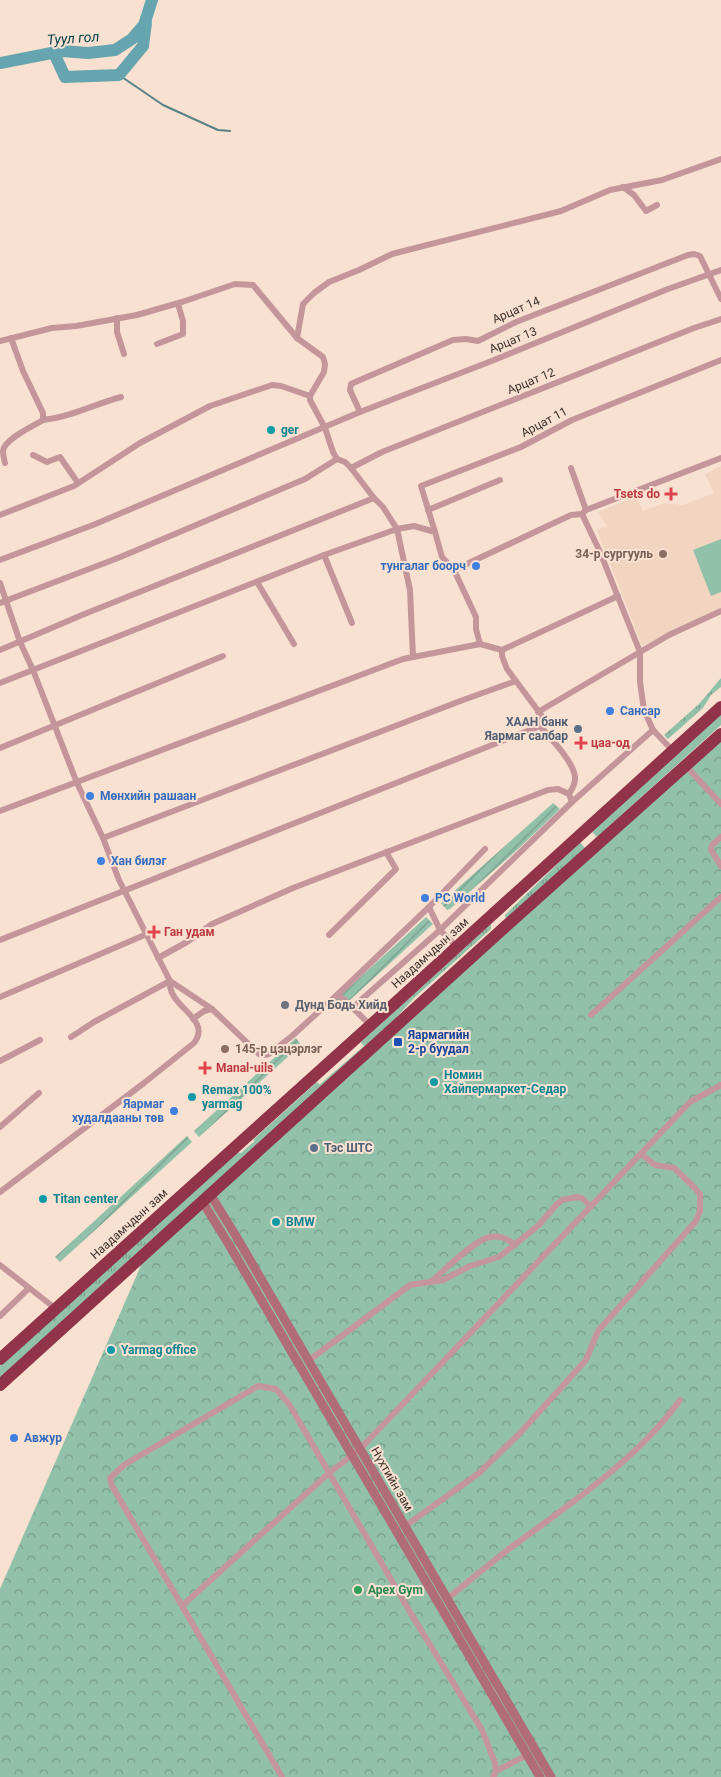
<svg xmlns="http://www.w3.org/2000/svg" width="721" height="1777" font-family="Roboto,sans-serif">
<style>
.built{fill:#f2d5c1}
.grass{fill:url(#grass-tufts)}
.park{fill:url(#park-crowns)}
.garden{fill:url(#garden-furrows)}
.pitch{fill:#92c1aa}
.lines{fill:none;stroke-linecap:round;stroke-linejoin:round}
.stream{stroke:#588287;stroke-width:2}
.river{stroke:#66a5af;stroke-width:12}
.street{stroke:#c4969c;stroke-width:6}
.secondary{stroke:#b06d78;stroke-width:9}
.highway{stroke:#913449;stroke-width:12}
.culture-dot{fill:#0f9aa8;stroke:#f9e1d2;stroke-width:2}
.health-dot{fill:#e0444e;stroke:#f9e1d2;stroke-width:2}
.education-dot{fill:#8d6e63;stroke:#f9e1d2;stroke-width:2}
.shop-dot{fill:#3f7fe0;stroke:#f9e1d2;stroke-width:2}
.service-dot{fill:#5c6f8a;stroke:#f9e1d2;stroke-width:2}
.worship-dot{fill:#6b7280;stroke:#f9e1d2;stroke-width:2}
.transit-dot{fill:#1a4fb4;stroke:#f9e1d2;stroke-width:2}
.leisure-dot{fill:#2e9e5b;stroke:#f9e1d2;stroke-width:2}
.labels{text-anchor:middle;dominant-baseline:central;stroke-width:4;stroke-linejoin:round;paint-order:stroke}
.street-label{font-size:12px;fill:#39302a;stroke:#f9e1d2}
.culture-label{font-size:12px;font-weight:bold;fill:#0d838f;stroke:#f9e1d2;text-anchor:start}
.health-label{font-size:12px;font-weight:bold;fill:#be3a42;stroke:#f9e1d2;text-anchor:start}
.education-label{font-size:12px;font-weight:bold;fill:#785e54;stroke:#f9e1d2;text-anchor:end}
.shop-label{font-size:12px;font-weight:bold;fill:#366cbe;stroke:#f9e1d2;text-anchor:start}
.service-label{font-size:12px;font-weight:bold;fill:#4e5e75;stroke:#f9e1d2;text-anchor:end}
.worship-label{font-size:12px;font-weight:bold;fill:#5b616d;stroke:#f9e1d2;text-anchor:start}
.transit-label{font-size:12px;font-weight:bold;fill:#164399;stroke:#f9e1d2;text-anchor:start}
.leisure-label{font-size:12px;font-weight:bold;fill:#27864d;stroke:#f9e1d2;text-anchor:start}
.water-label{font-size:14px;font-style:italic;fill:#024048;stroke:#f9e1d2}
</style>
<defs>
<pattern id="grass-tufts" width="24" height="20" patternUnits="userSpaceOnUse" patternTransform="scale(1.25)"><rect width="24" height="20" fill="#92c1aa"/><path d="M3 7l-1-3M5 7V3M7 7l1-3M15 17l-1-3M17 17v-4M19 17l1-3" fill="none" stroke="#789d8b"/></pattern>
<pattern id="park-crowns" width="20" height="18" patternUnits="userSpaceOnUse" patternTransform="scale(1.25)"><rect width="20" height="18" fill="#92c1aa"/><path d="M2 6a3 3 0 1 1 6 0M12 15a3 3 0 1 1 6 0" fill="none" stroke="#789d8b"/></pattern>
<pattern id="garden-furrows" width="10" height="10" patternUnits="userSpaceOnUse" patternTransform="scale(1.25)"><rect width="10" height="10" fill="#92c1aa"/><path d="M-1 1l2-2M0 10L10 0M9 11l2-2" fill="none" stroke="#789d8b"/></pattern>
</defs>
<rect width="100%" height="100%" fill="#f9e1d2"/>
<path class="built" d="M721,466V608L642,646L597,530L607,526L598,512L636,496L643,511L664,503L683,505L714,493L705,474Z"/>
<g class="grass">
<path d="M721,678V687L711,695L703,708L668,739L664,735L699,704Z"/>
<path d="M721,714V725L597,837L592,832Z"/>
<path d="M580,842L585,848L506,919L505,915Z"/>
<path d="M491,924V929L414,998L384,1031L365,1046L363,1045L361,1042Z"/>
<path d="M317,1082L321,1086L254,1143V1139Z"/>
<path d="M237,1152L241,1153L243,1155L0,1379V1366Z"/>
</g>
<path class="park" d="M721,736V1777H0V1589L159,1224Z"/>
<g class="garden">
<path d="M553,803L560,809L517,850L450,909L447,910L441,903Z"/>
<path d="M426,917L433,924L339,1010L331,1004Z"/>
<path d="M296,1038L301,1045L199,1137L194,1131Z"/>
<path d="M187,1136L192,1142L60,1262L55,1257Z"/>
</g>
<path class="pitch" d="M721,539V592L711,596L693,550Z"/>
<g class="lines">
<path class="stream" d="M119,75L163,105L218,130L230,131"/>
<g class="river">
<path d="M54,53L65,77L119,75L143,46L146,23"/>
<path d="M0,63L62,51L88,53L115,50L132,39L144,25L152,0"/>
</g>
<g class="street">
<path d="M623,187L634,195L646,211L657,205"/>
<path d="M117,318V332L124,354"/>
<path d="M297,338L303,304L314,293L329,282L359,270L392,254L561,211L610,190L662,180L721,159"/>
<path d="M0,341L52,328L76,326L137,315L182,302L235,284L253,285L297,338L323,357L325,364L324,372L310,396V400L325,428L333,452L337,459L345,462L351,468L374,498L383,507L397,529L414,526L435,532L442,557L454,570L571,515L582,514L586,510L721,458"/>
<path d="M157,344L183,334V321L178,304"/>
<path d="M360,412L350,390L351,384L360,380L453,340L466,339L478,341L516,322L688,255L694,254L700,256L721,299"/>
<path d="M43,420C71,417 95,404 121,397"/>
<path d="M33,455L47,462L60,457L78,483"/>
<path d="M5,463C4,459 3,454 3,451C4,439 34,426 43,420V413L23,371L11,338"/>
<path d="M351,468L382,452L694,328L721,319"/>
<path d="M571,468L586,510"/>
<path d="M428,510L500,480"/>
<path d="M582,514L600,552L640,652V682L644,710L653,730L673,751"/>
<path d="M0,515L74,486L140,443L210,406L272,385L281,386L310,396"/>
<path d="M435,532L421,486L521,447L572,420L721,360"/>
<path d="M324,555L352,623"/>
<path d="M0,560L93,525L360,412L489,362L668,289L721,270"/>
<path d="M454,570L476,617V629L480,644"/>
<path d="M257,582L294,644"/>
<path d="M0,583L20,642L33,670L77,783L103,838L119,880L170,981L212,1009L259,1054L264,1055L269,1054L292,1036L337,995L429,907L485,849"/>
<path d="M0,603L118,558L305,479L337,459"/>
<path d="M0,650L82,615L374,498"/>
<path d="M502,650V656L507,669L542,716V722L540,726"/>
<path d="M0,683L324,555L397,529L410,590L413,657"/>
<path d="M538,712L669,635L721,611"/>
<path d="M540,726C550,738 576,764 575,779C575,785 572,789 569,794"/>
<path d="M0,748L223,656"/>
<path d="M685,765L721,804"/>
<path d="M0,811L403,659L480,644L502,650L618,596"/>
<path d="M721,837L712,845L711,850L721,866"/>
<path d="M103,838L463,700L516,681"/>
<path d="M429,907L440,930L457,947"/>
<path d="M329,935L396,869L386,852"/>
<path d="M0,940L540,726"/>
<path d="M158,958L187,942L212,924L293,888L548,790L558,789L569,794L572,802"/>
<path d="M337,995L345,1000L370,1025"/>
<path d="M0,997L147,934"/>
<path d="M352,1008L440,930L572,802L653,730"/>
<path d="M591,1015L721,897"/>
<path d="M193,1019L204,1011L212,1009"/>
<path d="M71,1037L94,1022L170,981"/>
<path d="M0,1061L40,1040"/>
<path d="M0,1127L39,1093"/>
<path d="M0,1192L144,1083L194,1043C213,1018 167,1007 170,981"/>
<path d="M0,1265L56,1309"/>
<path d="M431,1282C443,1271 476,1239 490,1237C500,1235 508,1239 515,1245"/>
<path d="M0,1316L29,1288"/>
<path d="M308,1361L410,1285L443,1280L470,1266L499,1257L539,1225L556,1205L562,1200L577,1197L582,1198L591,1207"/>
<path d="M404,1527L479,1473L521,1432L586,1360L598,1331L696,1221L700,1211V1194L692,1185L674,1168L655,1165L641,1154"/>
<path d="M447,1599C468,1582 488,1565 509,1549C568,1505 637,1460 680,1400"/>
<path d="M183,1605L329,1473L360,1449L690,1102L721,1085"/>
<path d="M496,1771L527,1755"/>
<path d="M282,1777L112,1486L110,1478L124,1465L258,1386L276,1389L289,1404L410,1612L482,1730L495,1763L496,1771L493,1777"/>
</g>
<g class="secondary">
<path d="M210,1194L236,1236L551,1777"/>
<path d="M202,1201L228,1243L540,1777"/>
</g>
<g class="highway">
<path d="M0,1359C242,1143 481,925 721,707"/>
<path d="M0,1385L506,926L721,734"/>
</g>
</g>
<g class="culture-dot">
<circle cx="271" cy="430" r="5"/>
<circle cx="434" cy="1082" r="5"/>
<circle cx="192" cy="1097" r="5"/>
<circle cx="43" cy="1199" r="5"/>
<circle cx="276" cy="1222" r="5"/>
<circle cx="111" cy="1350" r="5"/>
</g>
<g class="health-dot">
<path d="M668.5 486.5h5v5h5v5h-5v5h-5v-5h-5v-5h5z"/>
<path d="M578.5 735.5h5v5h5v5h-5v5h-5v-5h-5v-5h5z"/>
<path d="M151.5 924.5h5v5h5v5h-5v5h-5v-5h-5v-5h5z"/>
<path d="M202.5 1060.5h5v5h5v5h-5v5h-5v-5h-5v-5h5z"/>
</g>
<g class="education-dot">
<circle cx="663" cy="554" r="5"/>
<circle cx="225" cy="1049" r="5"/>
</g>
<g class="shop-dot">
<circle cx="476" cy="566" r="5"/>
<circle cx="610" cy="711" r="5"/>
<circle cx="90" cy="796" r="5"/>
<circle cx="101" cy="861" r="5"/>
<circle cx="425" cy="898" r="5"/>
<circle cx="174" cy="1111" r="5"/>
<circle cx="14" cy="1438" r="5"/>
</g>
<g class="service-dot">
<circle cx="578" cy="729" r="5"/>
<circle cx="314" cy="1148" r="5"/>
</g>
<circle class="worship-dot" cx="285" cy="1005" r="5"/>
<rect class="transit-dot" x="393" y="1037" width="10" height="10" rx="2.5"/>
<circle class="leisure-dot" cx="358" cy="1590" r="5"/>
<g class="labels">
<g class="street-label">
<text transform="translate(516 310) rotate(-23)">Арцат 14</text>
<text transform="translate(513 340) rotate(-22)">Арцат 13</text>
<text transform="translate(531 381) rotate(-22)">Арцат 12</text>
<text transform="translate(544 422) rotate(-28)">Арцат 11</text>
<text transform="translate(430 953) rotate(-42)">Наадамчдын зам</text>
<text transform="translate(129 1224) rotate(-42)">Наадамчдын зам</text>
<text transform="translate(392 1479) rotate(60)">Нүхтийн зам</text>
</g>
<g class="culture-label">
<text x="281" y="430">ger</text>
<text x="444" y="1075">Номин<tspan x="444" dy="14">Хайпермаркет-Седар</tspan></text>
<text x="202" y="1090">Remax 100%<tspan x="202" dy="14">yarmag</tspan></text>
<text x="53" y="1199">Titan center</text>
<text x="286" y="1222">BMW</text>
<text x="121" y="1350">Yarmag office</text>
</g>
<g class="health-label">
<text x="660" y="494" text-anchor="end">Tsets do</text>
<text x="591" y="743">цаа-од</text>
<text x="164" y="932">Ган удам</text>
<text x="216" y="1068">Manal-uils</text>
</g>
<g class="education-label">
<text x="653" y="554">34-р сургууль</text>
<text x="235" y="1049" text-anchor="start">145-р цэцэрлэг</text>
</g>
<g class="shop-label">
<text x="466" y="566" text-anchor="end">тунгалаг боорч</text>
<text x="620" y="711">Сансар</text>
<text x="100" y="796">Мөнхийн рашаан</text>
<text x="111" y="861">Хан билэг</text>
<text x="435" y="898">PC World</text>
<text x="164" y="1104" text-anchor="end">Яармаг<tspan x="164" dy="14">худалдааны төв</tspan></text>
<text x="24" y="1438">Авжур</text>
</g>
<g class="service-label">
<text x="568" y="722">ХААН банк<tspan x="568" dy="14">Яармаг салбар</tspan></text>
<text x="324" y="1148" text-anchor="start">Тэс ШТС</text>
</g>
<g class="worship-label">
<text x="295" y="1005">Дунд Бодь Хийд</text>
</g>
<g class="transit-label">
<text x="408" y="1035">Яармагийн<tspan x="408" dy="14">2-р буудал</tspan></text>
</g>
<g class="leisure-label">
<text x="368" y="1590">Apex Gym</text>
</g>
<g class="water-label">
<text transform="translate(73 38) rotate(-4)">Туул гол</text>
</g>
</g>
</svg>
